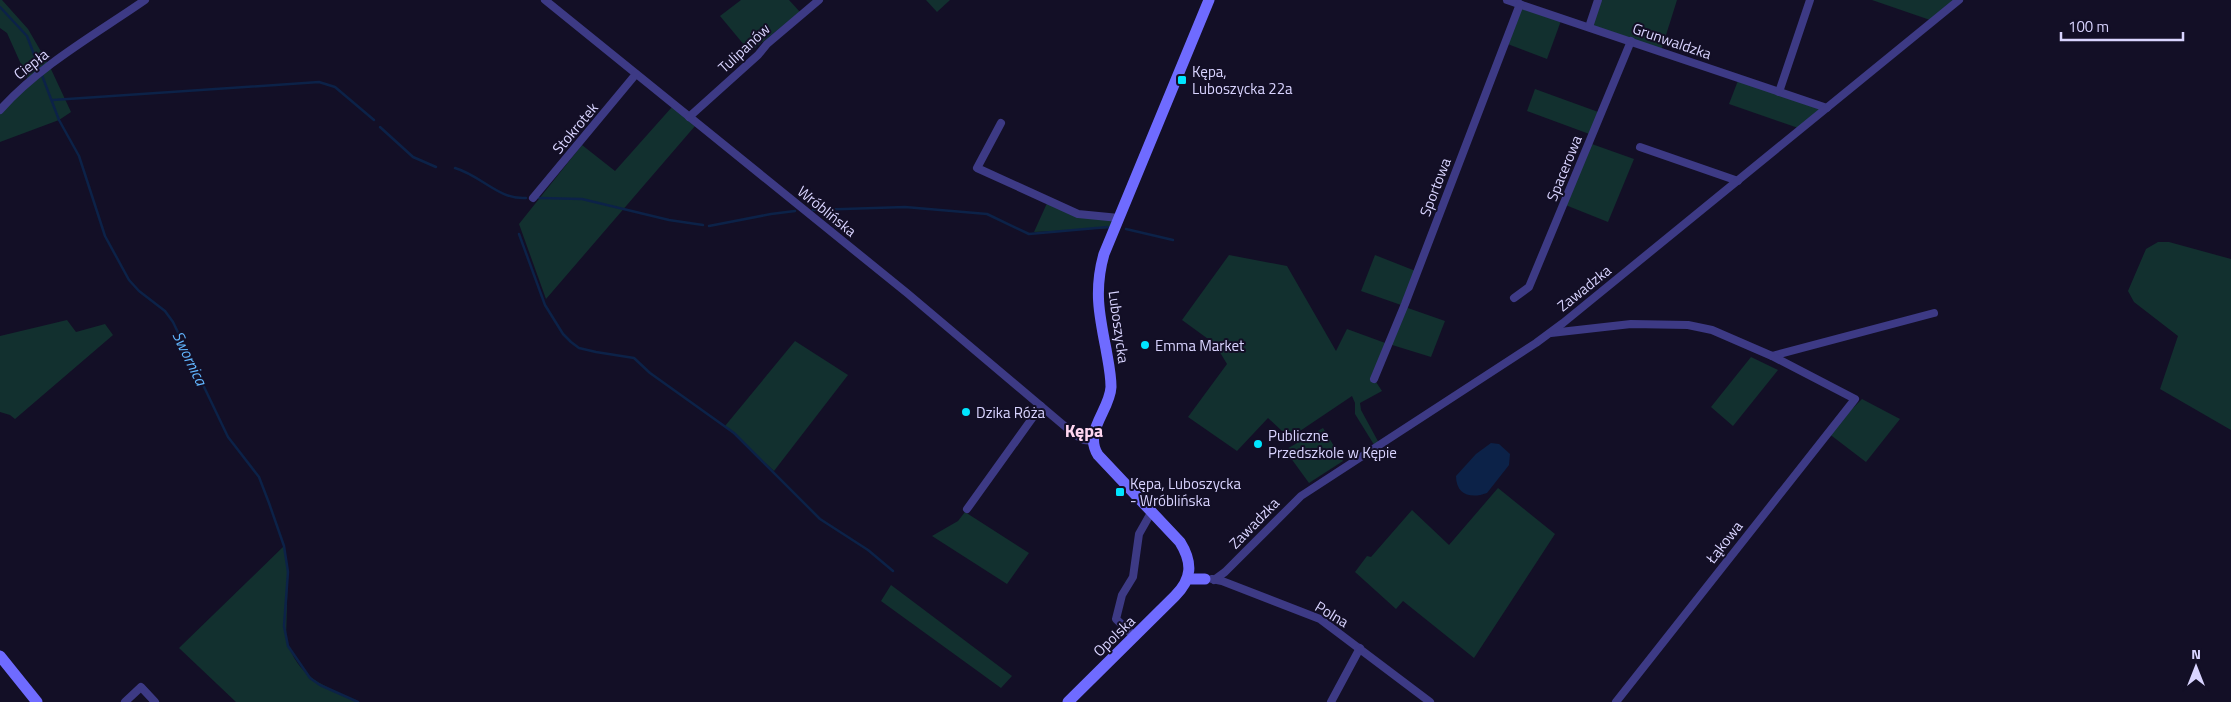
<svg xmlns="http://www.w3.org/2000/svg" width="2231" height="702" font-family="'Titillium Web',sans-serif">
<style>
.green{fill:#12302f}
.water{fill:#0c2248}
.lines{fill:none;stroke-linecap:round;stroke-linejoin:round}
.stream{stroke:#0c2248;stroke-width:2.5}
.street{stroke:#3d3a85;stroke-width:8}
.secondary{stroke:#6f6bff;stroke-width:11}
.poi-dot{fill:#00e5ff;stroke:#130f26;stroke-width:2}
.labels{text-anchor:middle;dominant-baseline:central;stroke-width:4;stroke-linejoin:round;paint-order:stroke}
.street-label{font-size:15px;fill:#d9d4ff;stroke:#130f26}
.poi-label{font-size:15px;fill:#d9d4ff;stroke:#130f26;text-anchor:start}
.water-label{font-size:16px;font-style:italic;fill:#62b6ff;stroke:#130f26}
.quarter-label{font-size:18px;font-weight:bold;fill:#ffd6f0;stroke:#130f26}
</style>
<rect width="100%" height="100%" fill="#130f26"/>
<g class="green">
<path d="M0,0H2L28,29L50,67L71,112L59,120L0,142V110L29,82L7,33L0,28Z"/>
<path d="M741,0H789L800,12L750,52L720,16Z"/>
<path d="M926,0H950L937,12Z"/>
<path d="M1598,0H1677L1661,51L1589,27Z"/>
<path d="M1872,0H1959L1933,21Z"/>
<path d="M1520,4L1562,18L1547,59L1505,43Z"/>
<path d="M1739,78L1827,108L1801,129L1729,104Z"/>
<path d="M1535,89L1601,113L1592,135L1527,111Z"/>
<path d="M672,107L695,126L546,299L519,224L582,145L615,171Z"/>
<path d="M1589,143L1634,159L1608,222L1563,204Z"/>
<path d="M1048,201L1078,214L1119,218L1115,228L1034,232Z"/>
<path d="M2158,242H2169L2231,259V430L2160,389L2178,336L2134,302L2128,291L2146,249Z"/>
<path d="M1229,255L1287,266L1336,351L1347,329L1388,344L1404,306L1361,291L1375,255L1418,272L1405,307L1445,321L1431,357L1389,344L1374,379L1382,391L1360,403L1361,410L1380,445L1376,448L1355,414V403L1352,396L1297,433L1282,431L1268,418L1237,451L1188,417L1227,364L1215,344L1182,320Z"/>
<path d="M67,320L76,332L105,324L113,335L15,419L10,415L0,412V336Z"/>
<path d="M795,341L848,375L774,471L725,426Z"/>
<path d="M1751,357L1778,370L1733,426L1711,407Z"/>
<path d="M1862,399L1900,419L1866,462L1828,433Z"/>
<path d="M1323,428L1343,461L1309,483L1285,450Z"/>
<path d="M1498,488L1555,534L1474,658L1403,601L1396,609L1355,572L1367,556L1371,557L1412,510L1449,545Z"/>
<path d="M965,512L1029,553L1007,584L932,536L958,521Z"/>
<path d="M284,546L288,572L286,638C298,680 325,685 358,702H236L179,648Z"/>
<path d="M891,585L1012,676L1001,688L881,601Z"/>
</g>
<path class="water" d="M1491,443L1499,444L1510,454L1509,465L1487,493C1471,499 1456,495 1456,476L1476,454Z"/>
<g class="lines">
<g class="stream">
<path d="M0,7L27,36L59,120L79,156L105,236L129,280L139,291L165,311L173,322L228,437L259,477L269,503L284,546L288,572L284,626L288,646L310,678L320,685L358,702"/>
<path d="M53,100L319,82L335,87L374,120"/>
<path d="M380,127L413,157L436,167"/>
<path d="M455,168C482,176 499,200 526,198"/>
<path d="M539,198L582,199L669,220L703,225"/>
<path d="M813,210L905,207L987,214L1029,234L1108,227"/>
<path d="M709,226L771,214L795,211"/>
<path d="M1126,229L1173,240"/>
<path d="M519,234L545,305L563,334L571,342L579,348L596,352L634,358L650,373L734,433L820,519L868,550L893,571"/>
</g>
<g class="street">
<path d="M545,0L907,293L1074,434L1084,440L1093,441"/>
<path d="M1507,0L1827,108"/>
<path d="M1589,27L1598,0"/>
<path d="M1779,92L1810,0"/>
<path d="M0,110C40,65 96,34 145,0"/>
<path d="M689,117L758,55L767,44L819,0"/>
<path d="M1001,123L977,168L1078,214L1119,218"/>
<path d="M1640,147L1738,181"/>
<path d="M533,198L636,74"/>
<path d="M1514,298L1529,287L1631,41"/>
<path d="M1551,333L1631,324L1688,325L1712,330L1772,356L1934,313"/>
<path d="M1374,379L1405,304L1520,4"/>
<path d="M967,509L1041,406"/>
<path d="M1212,579L1222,581L1320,619L1430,702"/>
<path d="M1214,580L1225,572L1301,496L1536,343L1563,323L1959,0"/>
<path d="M1135,637L1116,619L1122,595L1133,577L1139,534L1152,511"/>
<path d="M125,702L141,687L155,702"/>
<path d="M1331,702L1360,648"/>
<path d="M1616,702L1855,399L1772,356"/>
</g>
<g class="secondary">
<path d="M1188,579H1205"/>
<path d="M0,656L37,702"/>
<path d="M1068,702L1175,596C1192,579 1193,563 1180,542L1098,455C1083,432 1110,410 1111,387C1111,374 1108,361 1106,349C1099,314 1094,289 1104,254L1209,0"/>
</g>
</g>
<g class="poi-dot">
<rect x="1177" y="75" width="10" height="10" rx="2.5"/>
<circle cx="1145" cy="345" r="5"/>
<circle cx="966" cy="412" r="5"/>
<circle cx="1258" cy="444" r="5"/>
<rect x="1115" y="487" width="10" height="10" rx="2.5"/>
</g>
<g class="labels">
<g class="street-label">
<text transform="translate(1672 41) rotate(19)">Grunwaldzka</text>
<text transform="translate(744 48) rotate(-43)">Tulipanów</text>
<text transform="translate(31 64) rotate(-38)">Ciepła</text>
<text transform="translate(575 128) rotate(-50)">Stokrotek</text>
<text transform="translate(1564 168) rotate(-68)">Spacerowa</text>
<text transform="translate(1435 187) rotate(-69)">Sportowa</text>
<text transform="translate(827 211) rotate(39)">Wróblińska</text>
<text transform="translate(1584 288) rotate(-39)">Zawadzka</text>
<text transform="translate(1119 327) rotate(82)">Luboszycka</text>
<text transform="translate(1254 523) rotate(-46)">Zawadzka</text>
<text transform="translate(1724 542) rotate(-52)">Łąkowa</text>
<text transform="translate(1332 614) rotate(31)">Polna</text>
<text transform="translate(1114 636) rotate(-44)">Opolska</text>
</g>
<g class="poi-label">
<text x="1192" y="71">Kępa,<tspan x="1192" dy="17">Luboszycka 22a</tspan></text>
<text x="1155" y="345">Emma Market</text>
<text x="976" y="412">Dzika Róża</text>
<text x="1268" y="435">Publiczne<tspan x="1268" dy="17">Przedszkole w Kępie</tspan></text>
<text x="1130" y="483">Kępa, Luboszycka<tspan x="1130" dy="17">- Wróblińska</tspan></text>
</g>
<g class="water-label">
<text transform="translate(190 358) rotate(64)">Swornica</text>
</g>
<g class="quarter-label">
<text x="1084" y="430">Kępa</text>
</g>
</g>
<g transform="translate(2196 667)" stroke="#130f26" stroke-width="4" paint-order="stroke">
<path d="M0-4L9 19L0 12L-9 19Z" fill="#d9d4ff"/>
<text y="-8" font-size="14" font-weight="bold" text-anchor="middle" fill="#d9d4ff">N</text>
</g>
<path d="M2061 32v8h122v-8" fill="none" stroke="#d9d4ff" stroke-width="2.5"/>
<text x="2068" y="32" font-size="15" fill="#d9d4ff" stroke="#130f26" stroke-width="4" paint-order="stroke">100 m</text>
</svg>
